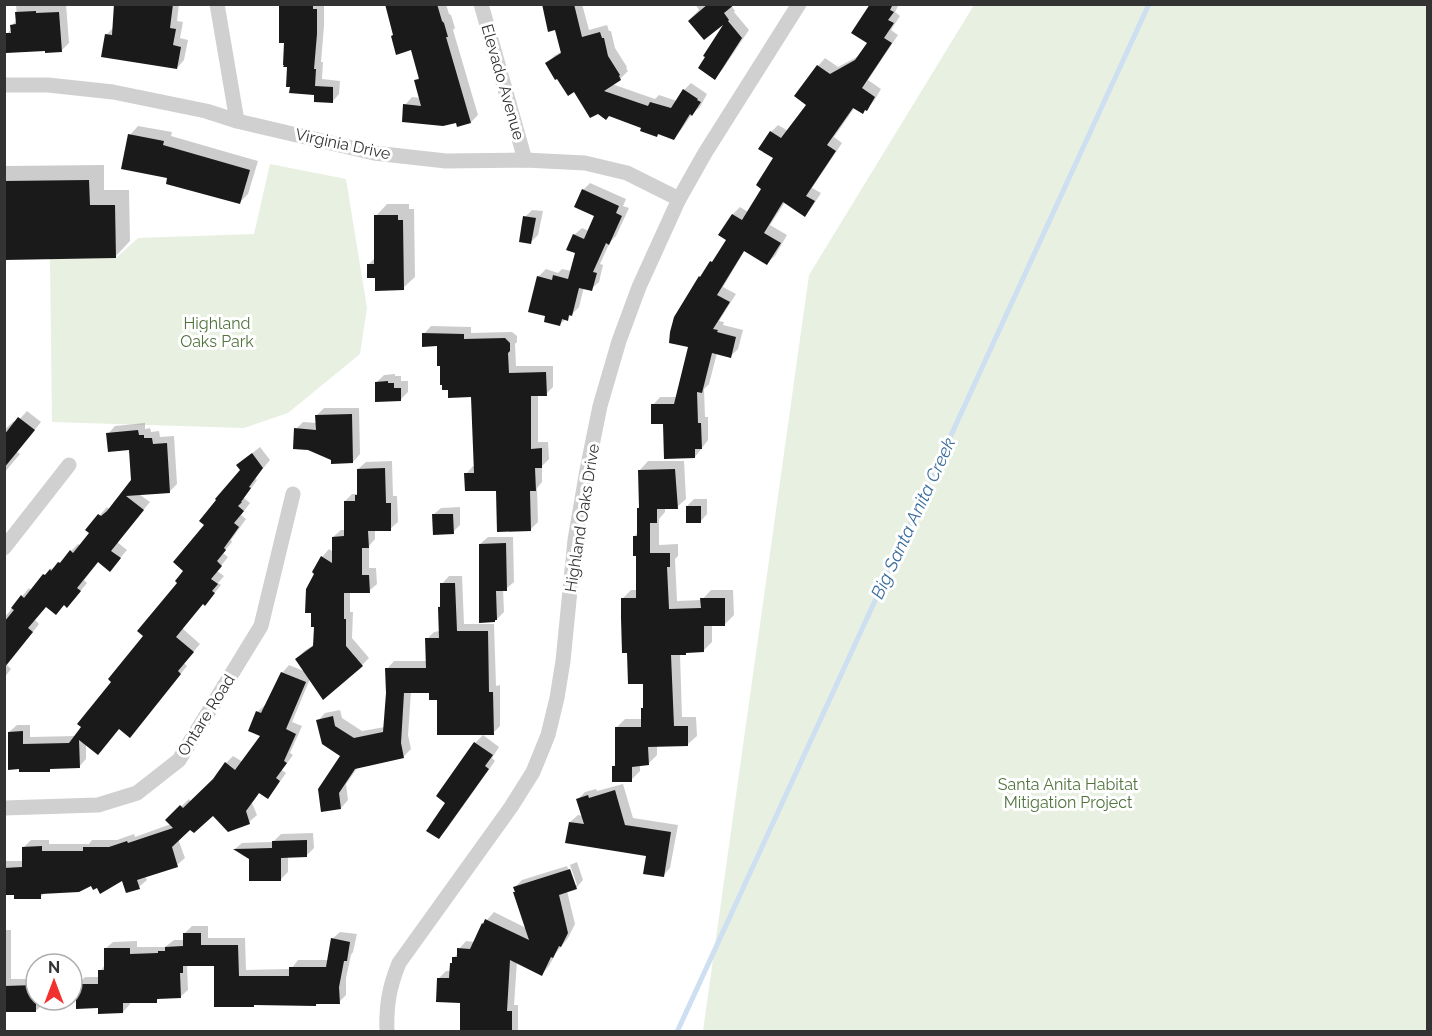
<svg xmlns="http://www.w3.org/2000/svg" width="1432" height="1036" font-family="Raleway,sans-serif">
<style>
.green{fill:#e8f0e1}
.shadow{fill:#0003}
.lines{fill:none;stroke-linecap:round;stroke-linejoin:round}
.stream{stroke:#cddff0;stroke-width:5}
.building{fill:#1a1a1a}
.street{stroke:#d0d0d0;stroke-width:15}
.labels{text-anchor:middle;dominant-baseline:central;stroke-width:6;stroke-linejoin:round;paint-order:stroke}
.street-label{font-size:16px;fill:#333;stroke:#fff}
.park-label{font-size:16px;fill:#50733c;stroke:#fff}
.water-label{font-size:18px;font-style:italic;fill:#396d9c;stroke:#fff}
</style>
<rect width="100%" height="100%" fill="#fff"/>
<g class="green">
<path d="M974,5H1427V1031H703L809,275Z"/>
<path d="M270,164L346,179L367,308L360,354L288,413L244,428L52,422L50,259L116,258L138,238L254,234Z"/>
</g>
<g class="shadow">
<path d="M16,4H66L69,43L61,51L7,34L12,28V25L17,20Z"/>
<path d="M115,4H179L177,21L183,22L180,38L188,40L184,60L177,68L106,35L114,27Z"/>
<path d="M276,4H324V26L321,62H323L322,79L340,81L339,94L332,102L316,93L289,66L280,6H276Z"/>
<path d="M389,4H446L449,14L451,15L455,28L453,30L478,115L471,122L457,121L405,105L412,97L421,98L416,80L420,77L412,49L394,34Z"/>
<path d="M543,4H582L589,30L607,25L609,31H611L615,48L627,67L626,68L628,71L620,79L612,84L655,99L659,95L677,101L684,90L691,83L707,94L700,107L692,114L681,130L673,138L659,133L657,135L575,90L547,64L554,56L562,51L556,28Z"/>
<path d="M695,4H731V5L735,11L734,12L749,30L722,70L715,78L728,19L704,38L689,20L699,10Z"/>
<path d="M871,4H899L895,12L900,16L891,30L898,35L868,80L881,89L874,101L866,109L855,107L834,137L842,143L812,188L821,193L812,207L805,215L785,202L770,225L787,235L775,256L767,263L745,250L723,287L736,294L719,321L724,322L723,325L743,330L738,349L731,356L717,353L709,384L704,389L705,417H708V440L695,457L665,423L653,405L660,397H677L690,346L676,317L700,277L718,255L728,239L720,235L733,214L740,207L748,212L763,188L775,158L771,132L778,125L788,131L808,104L818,66L825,58L838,67L861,55L869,43Z"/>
<path d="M138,126L172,132L171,136L258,161L248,194L239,203L169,177L130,135Z"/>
<path d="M104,165V190H129L130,241L115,257L4,258V166Z"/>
<path d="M590,183L626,199L623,206L629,208L616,236L610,242L600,264L603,265L599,282L591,289L584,287L579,307L567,319H566L559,325L547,315L538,277L546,269L558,273L562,269L572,271L577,253L574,235L582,228L589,231L596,216L583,190Z"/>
<path d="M387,204H409V209H414L415,277L403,288L376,276L368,265L376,257V216Z"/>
<path d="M532,210L543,211L538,235L531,242L525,217Z"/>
<path d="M431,326L471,327V333L512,332L517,336V342L515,344L516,366H553V387L546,394L538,395V442H548L549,459L542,466V482L537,488L538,522L530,530L497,490L466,474L473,466H475L472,396L439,345L424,334Z"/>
<path d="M395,374V376H401V381H408V392L400,400L376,383L384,375Z"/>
<path d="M324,408H359L360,454L353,462L333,459L296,429L303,422L317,423V415Z"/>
<path d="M27,411L41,422L17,452L20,454L4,473V430L14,421L16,423Z"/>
<path d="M145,423V429L150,428L151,432L159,431L160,437L174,436L177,484L170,491L139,494L150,502L117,542L127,550L110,570L99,561L84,580L87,583L74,599L64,604L47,605L35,620L39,624L7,665L11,669L4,678V618L29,588L32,591L51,568L52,569L59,563L78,544L81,546L91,533L87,530L107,507L110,510L133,480L131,449L108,434L115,426Z"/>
<path d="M260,447L270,460L255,478L257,480L244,498L250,503L241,515L246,519L231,540L232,542L223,553L228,557L217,571L224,576L218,583L221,585L212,596L204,603L182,628L200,644L184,663L187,666L130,736L120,727L86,744V759L79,767H52L49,770L9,732L17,725H30V737L76,736L145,636L180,583L206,525L242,471L246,458Z"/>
<path d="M392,461L393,496H397L398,522L390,529L375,530V539L369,546V568H376L377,584L369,591L350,592V612H353L352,638L369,658L362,665L310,679L292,722L302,726L290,753L293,755L282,770L286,773L275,789L267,797L260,792L252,803L257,815L249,822L213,814L190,827L178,839L185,858L177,865L145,876L147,880L139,887L123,879L97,886L91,884L45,893L40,897L16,893H4V861H24V847L31,840H49V844H89L92,840H117L134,834L135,837L171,824L167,820L189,799L191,802L214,780L226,763L233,756L243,762L262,735L257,712L265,705H266L282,673L289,665L306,672L297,659L304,651L315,644L322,557L329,549L333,552V537L341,530H345V501L352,494H359L358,469L366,462Z"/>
<path d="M648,461H684L686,499L677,507H665V512L659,519V545L678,544V556L675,559L677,601L702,600L711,590H733L734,615L725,624H712V642L703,651H688L685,654H680L682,717H696L697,736L688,744L657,745V755L648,764H640V771L631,780L614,766L617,763L616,728L625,719H642L644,707V682L629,652L622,599L631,590H637V554L634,537L638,532V508L640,506V470Z"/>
<path d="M694,499H707V514L700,522L687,506Z"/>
<path d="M460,507V525L453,532L433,515L441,508Z"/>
<path d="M488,537H513L514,582L506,589H503L504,612L495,621L480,544Z"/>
<path d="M449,576H462L464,624H494L496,686L500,685V726L493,733L439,698L430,691L411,692L408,735L411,749L404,756L358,767L346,784L348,800L341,808L322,810L342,755L318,721L325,713L340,710L342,718L362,731L385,727L387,669L394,661H427V639L434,632L440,631L439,607L441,605L442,584Z"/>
<path d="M483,735L499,747L492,758L495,761L446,830L439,837L447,803L438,796L475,743Z"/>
<path d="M623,784L633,818L678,825L670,868L663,876L648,855L570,822L578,815L583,816L578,799L585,792L596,789L597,791Z"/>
<path d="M313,833L314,848L306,856H288V872L281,879L235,849L242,843L273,842L281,834Z"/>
<path d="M577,862L583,880L576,888L567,891L575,924L568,938L556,953L549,966L542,974L517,961L514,1005H518V1032H481V1029L462,1002L439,978L446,971H451L454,958L458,953L459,949L466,941L475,942L487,920L494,912L526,928L515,887L522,880L567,866L574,885H577L570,865Z"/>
<path d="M192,926H208V938H245L246,970L291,969L298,960H329L332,939L340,932L357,934L353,952L351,955L346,978V995L339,1002L318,1003L316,1005L255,1004L215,964L189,965L187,967L188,990L180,997H160L156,1001H130V1004L123,1012L99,1007L78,984L85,977H100V971L105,965V949L113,942L137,941V947H165L174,940H184V934Z"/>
<path d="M4,930H11V979H36V1000H44V1003L37,1010L4,1011Z"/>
</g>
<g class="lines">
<path class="stream" d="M677,1032L1149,4"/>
</g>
<g class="building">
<path d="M114,4H173L170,28L176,29L173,45L181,47L177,69L101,57L105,34L112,35Z"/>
<path d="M279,4H313V9H317V34L314,69H316L315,86L333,87V103L314,102V95L289,93L290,87H286L287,67H283L284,65H283L284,43H279Z"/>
<path d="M385,4H437L442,21L444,23L448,37H446L471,123L457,127L456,123L443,126L402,122L403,104L421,106L414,80L419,79L411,50L396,55L391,36L393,35Z"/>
<path d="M542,4H574L582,37L600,32L602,38H604L608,56L620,75L619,76L621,80L604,91L648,106L650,102L671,108L683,89L698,99L697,100L701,102L692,116L690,114L674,140L658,134L657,137L640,131L641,128L609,116L606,120L598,114L590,118L574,92L568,96L557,79L555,80L545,63L561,53L555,30L548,32Z"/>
<path d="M708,4H735L724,13L729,20L728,21L742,38L715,80L698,68L705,57L703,56L723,25L704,40L688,21Z"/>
<path d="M870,4H893L890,10L894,12L888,20L894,23L884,38L892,43L862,88L875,97L867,111L865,110L863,114L853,108L827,145L836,151L806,196L815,201L805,217L783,202L764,233L781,243L767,265L744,251L717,295L730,302L713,329L718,330L717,332L736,337L731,358L712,353L702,393L697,392L698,423H701L702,449H695V458L664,459L663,424H651V404H674L688,347L669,343L670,332L674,317L699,276L700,277L710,261L712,262L726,240L718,235L732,214L742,220L761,189L756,185L773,158L758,149L770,131L781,138L806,105L794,96L817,65L830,74L855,60L867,43L851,33Z"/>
<path d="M36,11V13L59,12L62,52L45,53V51L6,53L5,33H11L10,25L16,24L15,12Z"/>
<path d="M128,134L164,141L163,145L250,170L240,204L166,184L167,178L121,169Z"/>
<path d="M89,180L90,205H115L116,258L4,260V181Z"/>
<path d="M582,189L619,206L616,213L622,216L609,245L606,243L593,272L597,273L592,291L579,288L572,316L569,315L568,321L562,319L560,326L544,322L545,316L528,312L537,276L552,280L553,275L568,279L575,253L566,250L573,234L584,239L594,216L574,207Z"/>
<path d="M374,215H398V220H403L404,290L375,291V278H367V264H374Z"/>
<path d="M523,216L536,218L531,244L519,242Z"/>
<path d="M422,333L464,334V339L505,338L510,343V351L508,353L509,373L546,372L547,396H531V449L542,448V468H535L536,491H530L531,531L497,532L496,491H465L464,473H474L471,397L448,398V390H442V385H440V366H437V346L422,347Z"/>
<path d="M388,381V383H394V388H401V401L375,402V382Z"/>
<path d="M352,414L353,463L331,464V460L308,450L293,449L294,428L316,430L315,415Z"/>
<path d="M18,417L35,430L4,468V435Z"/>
<path d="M138,430L139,435H144V438H152L153,444L167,443L170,493L126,496L144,510L111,551L121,558L110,572L98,562L77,588L81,591L67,608L64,605L56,615L46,607L28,628L33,632L4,668V622L14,610L11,608L21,595L24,598L43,574L45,575L50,569L51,571L58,562L60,563L70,550L73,553L89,533L85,530L98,514L101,516L107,511L131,480L129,450L108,452L106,433Z"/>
<path d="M252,453L263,468L249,487L251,488L241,502H242L238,506L244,511L234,523L239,527L224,548L226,550L217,561L222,566L211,579L218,584L212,591L215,593L205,606L203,604L176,637L194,652L178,671L181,674L130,738L119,729L98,755L79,740L80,768L50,769V772H19V769L8,770V732L23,731V744L69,743L81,727L77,724L111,682L108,679L143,636L137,631L177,583L175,581L183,571L173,562L204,525L199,521L216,500L215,499L240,470L236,465Z"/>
<path d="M385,468L386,503H391V531H368L369,548H362V575H369L370,593H344V619H346V646L363,666L323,700L295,659L313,646L314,627H311V613H305L306,589L314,574L312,572L321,556L332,563V537L344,536V501H355V495H357V469Z"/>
<path d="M675,469L678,509H657V523H650V553H670V567H667L669,609L701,608L700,598H725V626H704V652L686,653V655H671L674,726H688V746L648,747L649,765L632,767V782H612V766H615V727H641V708H643V684H628L627,653H622L621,618V598H636V556H633V536H637V508H639L638,470Z"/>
<rect x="686" y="506" width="15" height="17"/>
<path d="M432,514H453L454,534L433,535Z"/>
<path d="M506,543L507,591H496L497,620H495V622L479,623V544Z"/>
<path d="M440,583H455L457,631H488L489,692H493L494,735H437V700H429V693H404L401,743L404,758L355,769L339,793L341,809L321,812L318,789L340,756L322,744L316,720L333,716L335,726L354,738L383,732L386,693L385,668H426L425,638H439L438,607H440Z"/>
<path d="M281,672L306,682L286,729L296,734L284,761L287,763L276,778L280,781L268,799L259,793L246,811L250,824L228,832L213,816L194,833L190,830L172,847L178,867L137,880L140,889L126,893L122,881L100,894L97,888L93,890L91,886L79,892L41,894V899H14V895H4V868L22,867V847L42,846V851H83V847H109L127,841L128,843L173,828L165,820L180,805L183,808L213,779L225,762L235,770L260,736L248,731L256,711L261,713Z"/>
<path d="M474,742L493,755L485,766L489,769L439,839L426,831L445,803L436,796Z"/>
<path d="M615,790L625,825L671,832L664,877L643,874L646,856L565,843L569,822L584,824L576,799L588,795L589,798Z"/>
<path d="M307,840V857L281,858V881H249V859L233,849L272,848V841Z"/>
<path d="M570,869L577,889L559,895L568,933L561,947L559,946L553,958L551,957L542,976L510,960L507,1011H512V1032L460,1031V1003L436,1002L437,978H449L450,963H452V957H457V948L470,949L482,923L483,924L485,919L529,940L513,892H515L513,887Z"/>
<path d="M183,933H201V945H238L239,976H289V967H326L331,938L350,942L347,961H344L339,987L340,1004H316V1006L254,1005V1007H214V966H183V973H180L181,998L157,999V1003H123V1013L98,1014V1008L76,1009V984H98V970H104V948H130V954L158,953V951H165V947L183,946Z"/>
<path d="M36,985V1012H4V986Z"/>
</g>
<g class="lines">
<g class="street">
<path d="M217,4L237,121"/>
<path d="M481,4L525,160"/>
<path d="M4,85H48L113,92L206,111L237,121L374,153L446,161L525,160L585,163L627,173L679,199"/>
<path d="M4,548L69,465"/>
<path d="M4,808L98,805L137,793L179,760L261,626L293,494"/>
<path d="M387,1032C386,1005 389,988 399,963L511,807L533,772L548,735L557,698L563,661L575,540L587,470L600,406L619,341L639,287L679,199L705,153L799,4"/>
</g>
</g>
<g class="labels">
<g class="street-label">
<text transform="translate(503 82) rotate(74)">Elevado Avenue</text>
<text transform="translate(343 144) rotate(12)">Virginia Drive</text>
<text transform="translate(582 518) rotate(-81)">Highland Oaks Drive</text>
<text transform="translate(206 715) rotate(-58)">Ontare Road</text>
</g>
<g class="park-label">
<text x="217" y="323">Highland<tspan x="217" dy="18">Oaks Park</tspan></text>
<text x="1068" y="784">Santa Anita Habitat<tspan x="1068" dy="18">Mitigation Project</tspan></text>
</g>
<g class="water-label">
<text transform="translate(913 518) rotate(-65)">Big Santa Anita Creek</text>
</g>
</g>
<rect width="1432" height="1036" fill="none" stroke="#333333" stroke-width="12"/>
<g transform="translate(54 982)"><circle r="28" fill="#ffffff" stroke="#adadad" stroke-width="1.5"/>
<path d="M0-4.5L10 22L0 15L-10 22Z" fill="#f1312d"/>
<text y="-9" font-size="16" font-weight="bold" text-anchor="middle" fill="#333333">N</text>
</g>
</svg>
